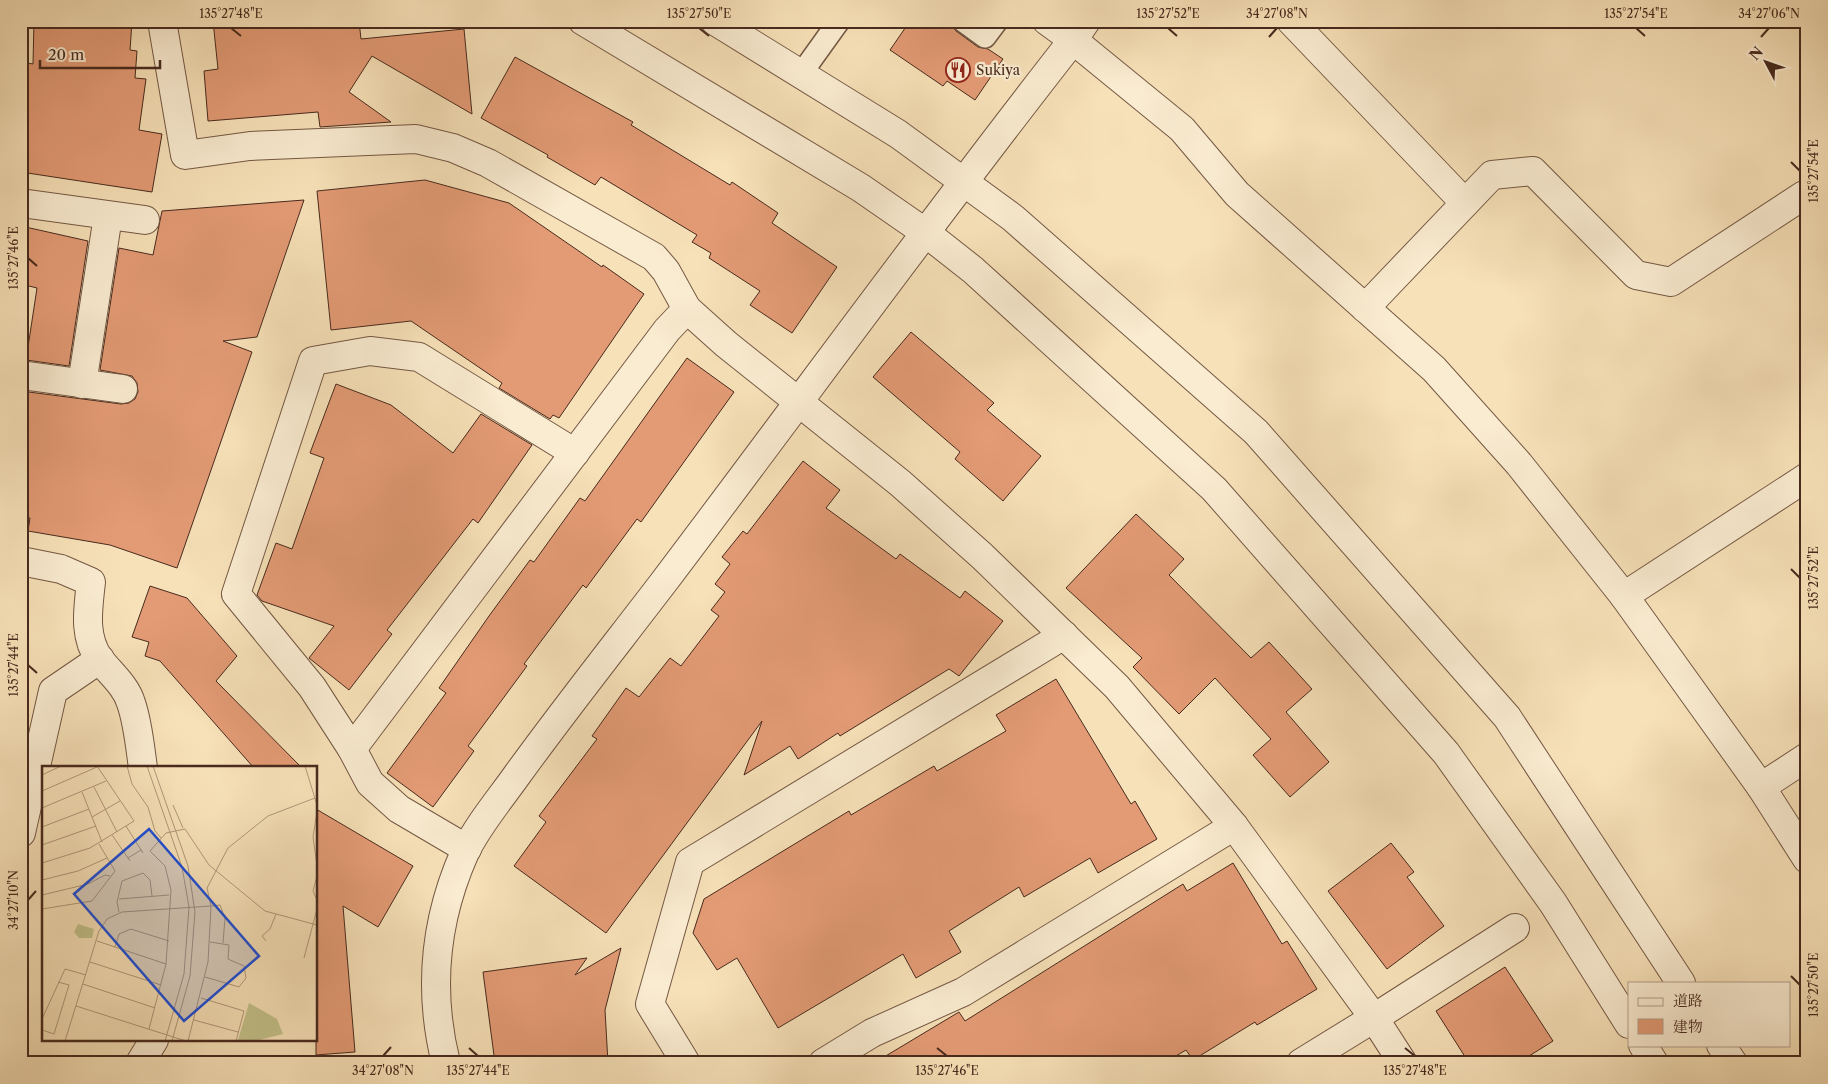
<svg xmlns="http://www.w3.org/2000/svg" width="1828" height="1084" font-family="'Libre Caslon Text','Noto Serif JP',serif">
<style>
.building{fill:#e39b75;stroke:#482a1e}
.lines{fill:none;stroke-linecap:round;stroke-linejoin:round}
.service-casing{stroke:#745844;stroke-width:24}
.pedestrian-casing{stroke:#745844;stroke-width:30}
.minor-casing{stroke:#745844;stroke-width:30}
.tertiary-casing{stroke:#745844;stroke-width:30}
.service{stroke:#faecd1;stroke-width:21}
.pedestrian{stroke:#faecd1;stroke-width:28}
.minor{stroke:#faecd1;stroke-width:28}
.tertiary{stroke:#faecd1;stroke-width:28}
.ticks{fill:none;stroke:#482a1e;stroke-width:2}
.labels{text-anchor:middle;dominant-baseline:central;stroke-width:4.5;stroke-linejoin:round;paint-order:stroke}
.poi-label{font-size:14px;fill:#482a1e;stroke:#faecd1;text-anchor:start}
.inset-road{fill:none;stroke:#b1987a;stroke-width:1}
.view{fill:#1d4ed8;fill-opacity:0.15;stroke:#1d4ed8;stroke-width:2.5}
.inset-edge{fill:none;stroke:#482a1e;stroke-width:2.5}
.neatline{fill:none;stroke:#482a1e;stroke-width:2}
.ticks-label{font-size:12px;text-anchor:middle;fill:#482a1e}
</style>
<rect width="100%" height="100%" fill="#f7e1b8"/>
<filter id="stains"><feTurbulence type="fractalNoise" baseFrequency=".004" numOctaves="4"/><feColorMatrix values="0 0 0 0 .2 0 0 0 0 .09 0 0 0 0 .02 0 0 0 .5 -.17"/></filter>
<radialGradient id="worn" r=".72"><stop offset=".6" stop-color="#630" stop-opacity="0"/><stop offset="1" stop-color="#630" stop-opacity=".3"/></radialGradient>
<g class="building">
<path d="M34,21H132L130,50L137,51L135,78L146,79L139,130L162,134L152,192L21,172V62L33,64Z"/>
<path d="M213,21H359L361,39L464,29L472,114L372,56L349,92L391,122L320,127L318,112L208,121L204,71L218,69Z"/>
<path d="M910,21H949L956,31L978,47L988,49L1003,59L975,100L947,81L943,86L890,50Z"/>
<path d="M515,57L633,122L631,125L730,185L732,182L778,213L772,223L837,267L792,333L750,305L760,291L709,258L711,253L692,242L697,235L601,177L595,185L547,157L548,155L481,118Z"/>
<path d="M425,180L509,203L602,267L603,265L644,294L559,418L553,415L550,419L499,388L502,383L411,321L331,330L317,191Z"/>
<path d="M304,200L257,337L223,341L252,352L177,568L110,545L28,531L30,518L21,516V391L121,404L129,403L135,399L138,392L137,383L132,376L100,370L119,248L153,255L162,211Z"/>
<path d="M21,226L88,241L69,366L26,360L37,288L21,284Z"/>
<path d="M911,332L994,403L987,410L1041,456L1003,501L955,459L960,452L873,377Z"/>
<path d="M687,358L734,392L641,522L637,519L586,588L583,585L524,664L527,666L468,746L474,751L433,807L387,773L446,693L439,688L489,616L530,560L534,562L580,498L585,501Z"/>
<path d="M336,384L391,405L453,453L481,414L532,445L478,523L473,519L387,630L392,634L349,690L309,658L334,626L262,601L257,595L276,543L292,549L324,458L310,453Z"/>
<path d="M803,461L840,490L826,508L896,559L900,554L960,598L965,591L1003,621L959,676L949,669L840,736L838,733L798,759L790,746L744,775L762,721L606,933L514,866L546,822L539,816L597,739L592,736L626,688L639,697L670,658L681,666L719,616L711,610L725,592L715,584L730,564L722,557L743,531L747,534Z"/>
<path d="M1136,514L1184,559L1169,575L1251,658L1269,642L1312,689L1286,712L1329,762L1290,797L1253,755L1271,739L1215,678L1179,714L1133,667L1142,658L1066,588Z"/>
<path d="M150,586L187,598L237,656L216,681L302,768H254L160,661L145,656L149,642L132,637Z"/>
<path d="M1056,679L1131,804L1135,801L1157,839L1098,873L1090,858L1024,897L1019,887L949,931L961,952L916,978L903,954L778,1028L737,958L717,970L693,933L704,899L849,811L851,815L934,766L937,771L1006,731L996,715Z"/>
<path d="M316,809L413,866L378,927L343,906L355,1052L316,1055Z"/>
<path d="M1391,843L1414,872L1407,877L1444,926L1387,969L1328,891Z"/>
<path d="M1233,863L1282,944L1287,941L1317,989L1257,1025L1255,1022L1193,1060L1186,1050L1164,1063H874L959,1012L965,1021L1183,884L1187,891Z"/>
<path d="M621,948L605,1010L608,1063H495L483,972L587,958L575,975Z"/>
<path d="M1505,967L1553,1041L1518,1063H1469L1436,1011Z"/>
</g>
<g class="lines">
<defs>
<g id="service">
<path d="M963,21L985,37L997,21"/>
<path d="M801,74L839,21"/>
</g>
<path id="pedestrian" d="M1374,1018L1515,928"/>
<g id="minor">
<path d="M162,21L185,155L250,146L416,139L453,148L488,163L654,257L666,271L687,309L726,344L900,483L982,556L1117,687L1234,826L1374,1018L1403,1063"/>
<path d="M1086,21L1073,40L1182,129L1237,194L1434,369L1519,464L1624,596L1761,787L1807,859"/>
<path d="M1291,21L1465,203"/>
<path d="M21,203L145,220"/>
<path d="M1365,308L1492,175L1533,171L1636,275L1671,282L1804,195L1807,197"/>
<path d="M21,375L123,389"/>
<path d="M82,384L108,216"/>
<path d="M21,561L61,569L91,582C88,609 83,637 100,660C111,674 126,686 131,703C138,723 140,747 143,768"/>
<path d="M1624,596L1807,477"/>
<path d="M352,749L667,330L687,309"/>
<path d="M1761,787L1807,757"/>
<path d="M21,833L53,691L100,659"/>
<path d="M467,849L399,809L370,783L352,749L312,687L236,594L313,361L370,351L419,357L575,453"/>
<path d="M140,1063L154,1040"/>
<path d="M446,1063C428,991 435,919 465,852C478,825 500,799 517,775C564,710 614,647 663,583C800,402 933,218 1073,40L1047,21"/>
<path d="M686,1063L650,1004L690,862L1064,635"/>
<path d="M823,1063L872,1033L963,992L1234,826"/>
<path d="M1301,1063L1374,1018"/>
</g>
<g id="tertiary">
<path d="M583,21L861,188L926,233L973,270L1214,489L1446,753L1553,903L1629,1024"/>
<path d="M715,21L898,134L1013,218L1256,432L1507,717L1681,983"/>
<path d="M1643,1045L1654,1063"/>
<path d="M1721,1045L1733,1063"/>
</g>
</defs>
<use href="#service" class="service-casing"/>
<use href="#pedestrian" class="pedestrian-casing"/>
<use href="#minor" class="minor-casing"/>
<use href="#tertiary" class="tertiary-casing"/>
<use href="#service" class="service"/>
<use href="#pedestrian" class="pedestrian"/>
<use href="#minor" class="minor"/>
<use href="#tertiary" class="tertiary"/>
</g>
<path class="ticks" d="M231,28L241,36M699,28L709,36M1168,28L1177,36M1636,28L1645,36M1269,37L1277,28M1761,37L1769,28M1791,162L1800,171M28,258L37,266M1791,569L1800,578M28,665L37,673M28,900L36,891M1791,976L1800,985M469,1048L478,1056M937,1048L947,1056M1405,1048L1415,1056M383,1056L391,1047"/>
<defs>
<symbol id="restaurant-ring" viewBox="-11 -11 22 22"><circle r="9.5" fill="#faecd1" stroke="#8f2418" stroke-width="1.5"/><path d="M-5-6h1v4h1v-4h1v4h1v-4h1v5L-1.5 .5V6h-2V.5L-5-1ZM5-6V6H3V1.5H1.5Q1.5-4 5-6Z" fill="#8f2418"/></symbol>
</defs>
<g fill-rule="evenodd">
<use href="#restaurant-ring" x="944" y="56" width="28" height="28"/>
</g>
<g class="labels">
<g class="poi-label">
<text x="976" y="70">Sukiya</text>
</g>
</g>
<g transform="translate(42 766)">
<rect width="275" height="275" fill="#f7e1b8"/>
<path d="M36,158L52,163L50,172H37L32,166ZM207,237L235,253L241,268L213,275L196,274Z" fill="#c3c18a"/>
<path class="inset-road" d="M85,0L90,18L106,41L113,65L119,72M105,0L140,101L147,141L142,208L123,275M111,0L146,100L153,146L148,210L130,275M263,0L275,39M0,9L19,0M52,21L75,66M0,25L55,1M40,26L60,76M131,39L141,62M0,42L64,15M275,46L271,71L275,99M50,51L78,35M84,60L101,87M0,61L47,43M70,69L88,95M0,79L54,60M86,92L99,84M0,97L48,82L92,55L55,0M275,110L271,125L275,134M0,114L36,105L65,92M0,129L46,118L63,109L68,110M77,133L127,129M0,143L50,135L73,105L57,78M77,146L75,136L80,115L101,107L108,114L110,130M55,175L124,198M224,175L220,170L228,163L234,148M73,181L77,168L89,163L127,175M262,192L275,143M48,196L119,219M163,211L197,221L204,212L202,200L186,193L187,179L168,176M41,218L113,242M159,232L202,245L194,275M34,240L144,275M0,253L23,203L44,209M152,254L196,266M107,263L124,198L129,124L123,100L108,85L124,67L143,63L167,99L223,145L275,159M0,264L12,268L27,219L16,216M23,275L57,165L65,153L80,146L169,140L165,122L186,82L226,50L273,32M146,275L166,196L169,140L178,139L183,152L181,177"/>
<path class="view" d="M107,63L217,190L142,255L32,128Z"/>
<rect width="275" height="275" class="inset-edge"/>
</g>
<rect width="1828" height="1084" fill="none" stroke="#f7e1b8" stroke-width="55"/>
<rect x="1628" y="982" width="162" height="65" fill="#faecd1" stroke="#b39e89"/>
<rect x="1638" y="998" width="25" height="8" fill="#faecd1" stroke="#b39e89"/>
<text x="1673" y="1006" font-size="15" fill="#482a1e">道路</text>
<rect x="1638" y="1019" width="25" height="15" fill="#e39b75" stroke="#b39e89"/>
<text x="1673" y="1032" font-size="15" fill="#482a1e">建物</text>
<g transform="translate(1766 62) rotate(311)" stroke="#faecd1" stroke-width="4" paint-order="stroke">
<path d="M0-4L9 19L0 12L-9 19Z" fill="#482a1e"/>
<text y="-8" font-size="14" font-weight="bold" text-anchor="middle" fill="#482a1e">N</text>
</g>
<path d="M40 60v8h120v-8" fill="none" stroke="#482a1e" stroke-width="2.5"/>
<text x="48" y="60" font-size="15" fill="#482a1e" stroke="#faecd1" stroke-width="4" paint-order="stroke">20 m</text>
<rect x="28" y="28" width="1772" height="1028" class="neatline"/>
<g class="ticks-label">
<text x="231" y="18">135°27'48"E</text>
<text x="699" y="18">135°27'50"E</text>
<text x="1168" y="18">135°27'52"E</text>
<text x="1277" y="18">34°27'08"N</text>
<text x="1636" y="18">135°27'54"E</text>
<text x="1769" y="18">34°27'06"N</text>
<text transform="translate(1814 171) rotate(-90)" y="4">135°27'54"E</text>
<text transform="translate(14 258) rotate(-90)" y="4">135°27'46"E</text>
<text transform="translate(1814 578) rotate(-90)" y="4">135°27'52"E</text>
<text transform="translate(14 665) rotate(-90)" y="4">135°27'44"E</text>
<text transform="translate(14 900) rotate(-90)" y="4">34°27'10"N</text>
<text transform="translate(1814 985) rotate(-90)" y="4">135°27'50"E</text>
<text x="383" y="1075">34°27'08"N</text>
<text x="478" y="1075">135°27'44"E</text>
<text x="947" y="1075">135°27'46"E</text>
<text x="1415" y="1075">135°27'48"E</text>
</g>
<rect width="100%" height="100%" filter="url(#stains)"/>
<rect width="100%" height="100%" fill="url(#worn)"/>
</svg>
